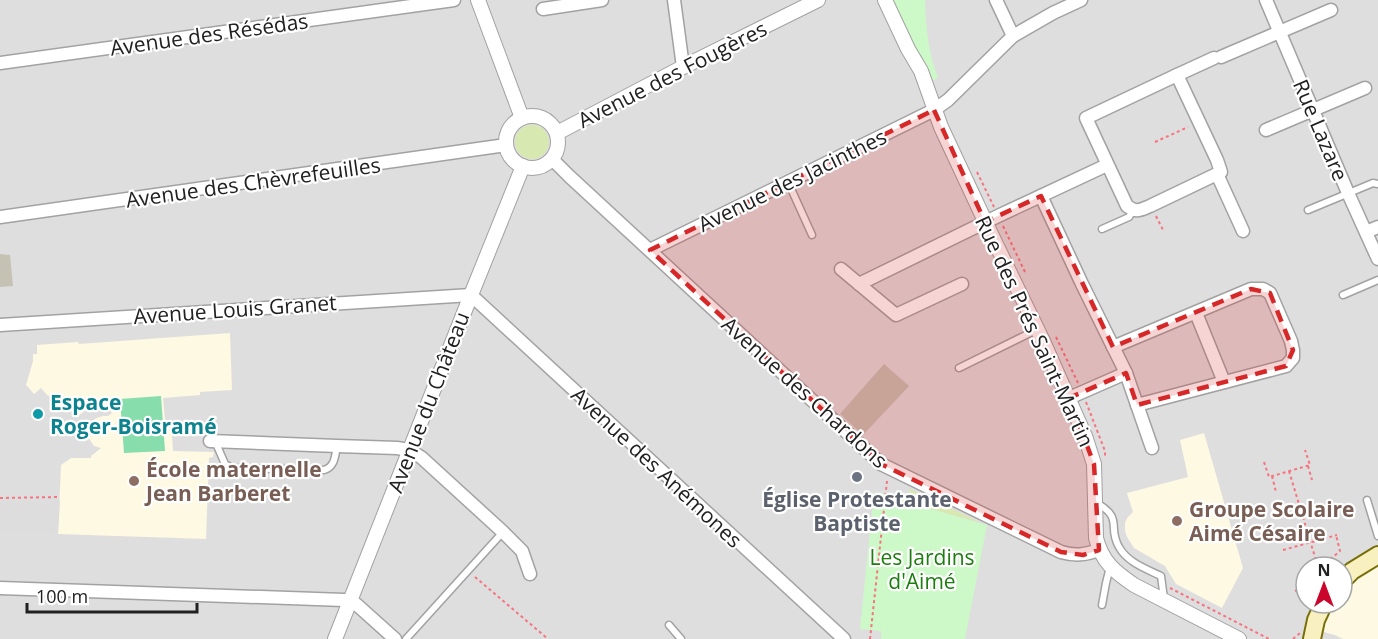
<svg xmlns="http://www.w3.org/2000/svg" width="1378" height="639" font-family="'Open Sans',sans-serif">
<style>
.residential{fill:#dfdede;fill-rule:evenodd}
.education{fill:#fef9e3}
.construction{fill:#c5c2b3}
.grass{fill:#d7e9b0}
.park{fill:#cdf8c7}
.pitch{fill:#88ddac}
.parking{fill:#ddd}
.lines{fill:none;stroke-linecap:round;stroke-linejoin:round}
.service-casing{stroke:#a2a2a2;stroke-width:9}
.minor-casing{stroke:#a2a2a2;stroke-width:15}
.tertiary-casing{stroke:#a2a2a2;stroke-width:16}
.secondary-casing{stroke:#776e08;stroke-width:20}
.path{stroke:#f6737f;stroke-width:2;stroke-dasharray:3 3;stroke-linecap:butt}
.service{stroke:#fff;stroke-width:6}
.minor{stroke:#fff;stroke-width:12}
.tertiary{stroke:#fff;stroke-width:14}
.secondary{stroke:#f8f0be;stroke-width:16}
.marked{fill:#d62828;fill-opacity:0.2;stroke:#d62828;stroke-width:4.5;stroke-dasharray:12 8;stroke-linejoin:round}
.culture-dot{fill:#0f9aa8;stroke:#fff;stroke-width:2}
.worship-dot{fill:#6b7280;stroke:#fff;stroke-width:2}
.education-dot{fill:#8d6e63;stroke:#fff;stroke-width:2}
.labels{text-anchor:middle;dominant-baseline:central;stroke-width:4.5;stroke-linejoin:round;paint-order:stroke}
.street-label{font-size:21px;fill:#212121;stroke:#fff}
.culture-label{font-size:21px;font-weight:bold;fill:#0d838f;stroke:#fff;text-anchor:start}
.education-label{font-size:21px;font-weight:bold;fill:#785e54;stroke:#fff;text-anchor:start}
.worship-label{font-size:21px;font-weight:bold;fill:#5b616d;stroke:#fff}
.park-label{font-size:21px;fill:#1b7e0f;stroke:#fff}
</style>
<rect width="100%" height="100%" fill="#f1ece8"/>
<path class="residential" d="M0,0H1378V639H0ZM1306,567H1342V603H1306Z"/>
<g class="education">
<path d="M230,333L232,390L200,392V395L163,398L165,420H171L173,451L214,452L213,457L209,458L206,539L58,534L61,465L71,458H91V456L101,448L94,446L90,440L87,435L89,426L96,418L103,416H108L112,413L100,399L78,416L71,408L78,404L71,396L62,399H54L47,395L41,388L34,394L26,385L33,361V354H37V345L78,342L79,344Z"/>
<path d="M1204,433L1243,568L1222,608L1176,584L1165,566L1134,548L1127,537L1125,531V523L1127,518L1133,512L1127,493L1188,477L1180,440Z"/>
<path d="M1378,562V639H1343L1335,635L1320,631L1333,603H1342L1343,589L1350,582Z"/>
</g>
<g class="construction">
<path d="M0,254L10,255L13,286L0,287Z"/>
<path d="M884,364L909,386L863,435L840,414Z"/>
</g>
<g class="grass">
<circle cx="532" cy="142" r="17"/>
<path d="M910,489L977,521L978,522L905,502Z"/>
</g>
<g class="park">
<path d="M891,0H925C926,27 928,52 938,78L931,81Z"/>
<path d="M874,492L907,498L906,502L987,525L965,639H881V631L860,629Z"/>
</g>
<path class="pitch" d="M161,396L165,451L124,453L120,399Z"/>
<path class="parking" d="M60,501L58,534L0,532V502Z"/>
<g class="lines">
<defs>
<g id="service">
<path d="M788,182L812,235"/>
<path d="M1308,210L1373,183L1378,184"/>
<path d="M1102,229L1129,217L1133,210"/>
<path d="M1343,295L1378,280"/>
<path d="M959,368L1036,330"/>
<path d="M215,441L225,464L232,468L324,470C335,467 335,456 337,446"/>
<path d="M1367,500L1378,536"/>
<path d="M1097,503C1124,519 1107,527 1119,547C1127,562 1146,569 1161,576L1164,599"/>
<path d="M1102,605L1106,583L1110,567"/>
<path d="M669,625L681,639"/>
<path d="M406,639L503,532"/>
</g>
<g id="minor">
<path d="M674,0L683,67"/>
<path d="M996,0L1013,36"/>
<path d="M1266,0L1348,193L1378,259"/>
<path d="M543,9L602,0"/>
<path d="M1221,57L1331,10"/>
<path d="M0,63L454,0"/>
<path d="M1177,75L1217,160L1221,172L1150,206C1140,210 1137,213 1127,206L1086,118Z"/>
<path d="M1177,75L1214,58"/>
<path d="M1266,130L1365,88"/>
<path d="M552,159L569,176L881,464L1061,552C1075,556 1085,555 1099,550"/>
<path d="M1217,174L1243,231"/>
<path d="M1041,196L1082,284L1126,373L1152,448"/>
<path d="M0,217L506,145"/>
<path d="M1366,232L1378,227"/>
<path d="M650,250L934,110L948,100L1013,36L1053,13L1081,0"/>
<path d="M841,269L896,315L962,284"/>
<path d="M859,284L998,216L1107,165"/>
<path d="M1196,313L1224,382"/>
<path d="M0,325L471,295L844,639"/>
<path d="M1113,347L1251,289H1263L1270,293L1291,341L1293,350V358L1286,366L1137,405"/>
<path d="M1069,398L1126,373"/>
<path d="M210,441L337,446L397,448L410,450L422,458L503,532L522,551L530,574"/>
<path d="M0,588L344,600L356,604L395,639"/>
</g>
<g id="tertiary">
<path d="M478,0L522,118"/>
<path d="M885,0L908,49L921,71L941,127L991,234L1043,341L1085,436L1094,464L1096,538C1102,562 1115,572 1134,585L1239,639"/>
<circle cx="532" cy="142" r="26"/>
<path d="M557,133L683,67L818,0"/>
<path d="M335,639L471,295L523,166"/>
</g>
<g id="secondary">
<path d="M1342,581L1352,571L1378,555"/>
<path d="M1312,639L1316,620L1324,603"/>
</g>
</defs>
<use href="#service" class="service-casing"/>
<use href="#minor" class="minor-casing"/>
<use href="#tertiary" class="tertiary-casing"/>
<use href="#secondary" class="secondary-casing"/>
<g class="path">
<path d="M1155,142L1188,127"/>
<path d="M977,172L994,207"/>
<path d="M1156,216L1163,230"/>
<path d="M1003,226L1025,272"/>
<path d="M1056,337L1078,383"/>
<path d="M1086,402L1105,451V456"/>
<path d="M1264,462L1269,477L1310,465L1305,450"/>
<path d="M1308,466L1312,480"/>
<path d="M1289,471L1318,567"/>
<path d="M1272,476L1276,492"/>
<path d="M0,498L60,497"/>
<path d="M1283,550L1337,535"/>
<path d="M1321,567L1340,551L1336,535"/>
<path d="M475,577L548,639"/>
<path d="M1170,588L1269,639"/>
<path d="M1295,591L1304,588L1306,586"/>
<path d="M870,639L887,481"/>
<path d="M1293,639L1300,633"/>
</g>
<use href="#service" class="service"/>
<use href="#minor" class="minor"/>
<use href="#tertiary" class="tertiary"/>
<use href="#secondary" class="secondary"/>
</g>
<path class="marked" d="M934,110L985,222L1041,196L1113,347L1251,289L1270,293L1293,350L1286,366L1137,405L1126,373L1069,398L1094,464L1099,550L1083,555L1061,552L881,464L650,250Z"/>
<circle class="culture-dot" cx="38" cy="414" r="6"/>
<circle class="worship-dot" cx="857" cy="477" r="6"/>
<g class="education-dot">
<circle cx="134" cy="481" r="6"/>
<circle cx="1177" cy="521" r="6"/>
</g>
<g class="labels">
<g class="street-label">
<text transform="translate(209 34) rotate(-8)">Avenue des Résédas</text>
<text transform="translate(672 74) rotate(-27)">Avenue des Fougères</text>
<text transform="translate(1321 130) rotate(67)">Rue Lazare</text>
<text transform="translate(792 180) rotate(-26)">Avenue des Jacinthes</text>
<text transform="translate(253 182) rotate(-8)">Avenue des Chèvrefeuilles</text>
<text transform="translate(235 309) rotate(-4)">Avenue Louis Granet</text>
<text transform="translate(1035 331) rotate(65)">Rue des Prés Saint-Martin</text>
<text transform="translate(805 392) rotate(42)">Avenue des Chardons</text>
<text transform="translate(428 402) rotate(-69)">Avenue du Château</text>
<text transform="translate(657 467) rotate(43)">Avenue des Anémones</text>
</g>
<g class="culture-label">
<text x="50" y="402">Espace<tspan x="50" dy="24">Roger-Boisramé</tspan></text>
</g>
<g class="education-label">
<text x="146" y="469">École maternelle<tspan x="146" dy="24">Jean Barberet</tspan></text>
<text x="1189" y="509">Groupe Scolaire<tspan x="1189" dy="24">Aimé Césaire</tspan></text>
</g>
<g class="worship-label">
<text x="857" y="499">Église Protestante<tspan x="857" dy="24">Baptiste</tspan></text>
</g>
<g class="park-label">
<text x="922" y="557">Les Jardins<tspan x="922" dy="24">d'Aimé</tspan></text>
</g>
</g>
<g transform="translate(1324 585)"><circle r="28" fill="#ffffff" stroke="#a6a6a6" stroke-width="1.5"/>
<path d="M0-4.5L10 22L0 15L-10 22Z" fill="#cb062c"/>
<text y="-9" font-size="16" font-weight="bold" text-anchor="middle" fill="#212121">N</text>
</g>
<path d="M27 603v9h170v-9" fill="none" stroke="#212121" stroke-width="3"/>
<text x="36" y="603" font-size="18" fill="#212121" stroke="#ffffff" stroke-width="4.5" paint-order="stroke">100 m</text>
</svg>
